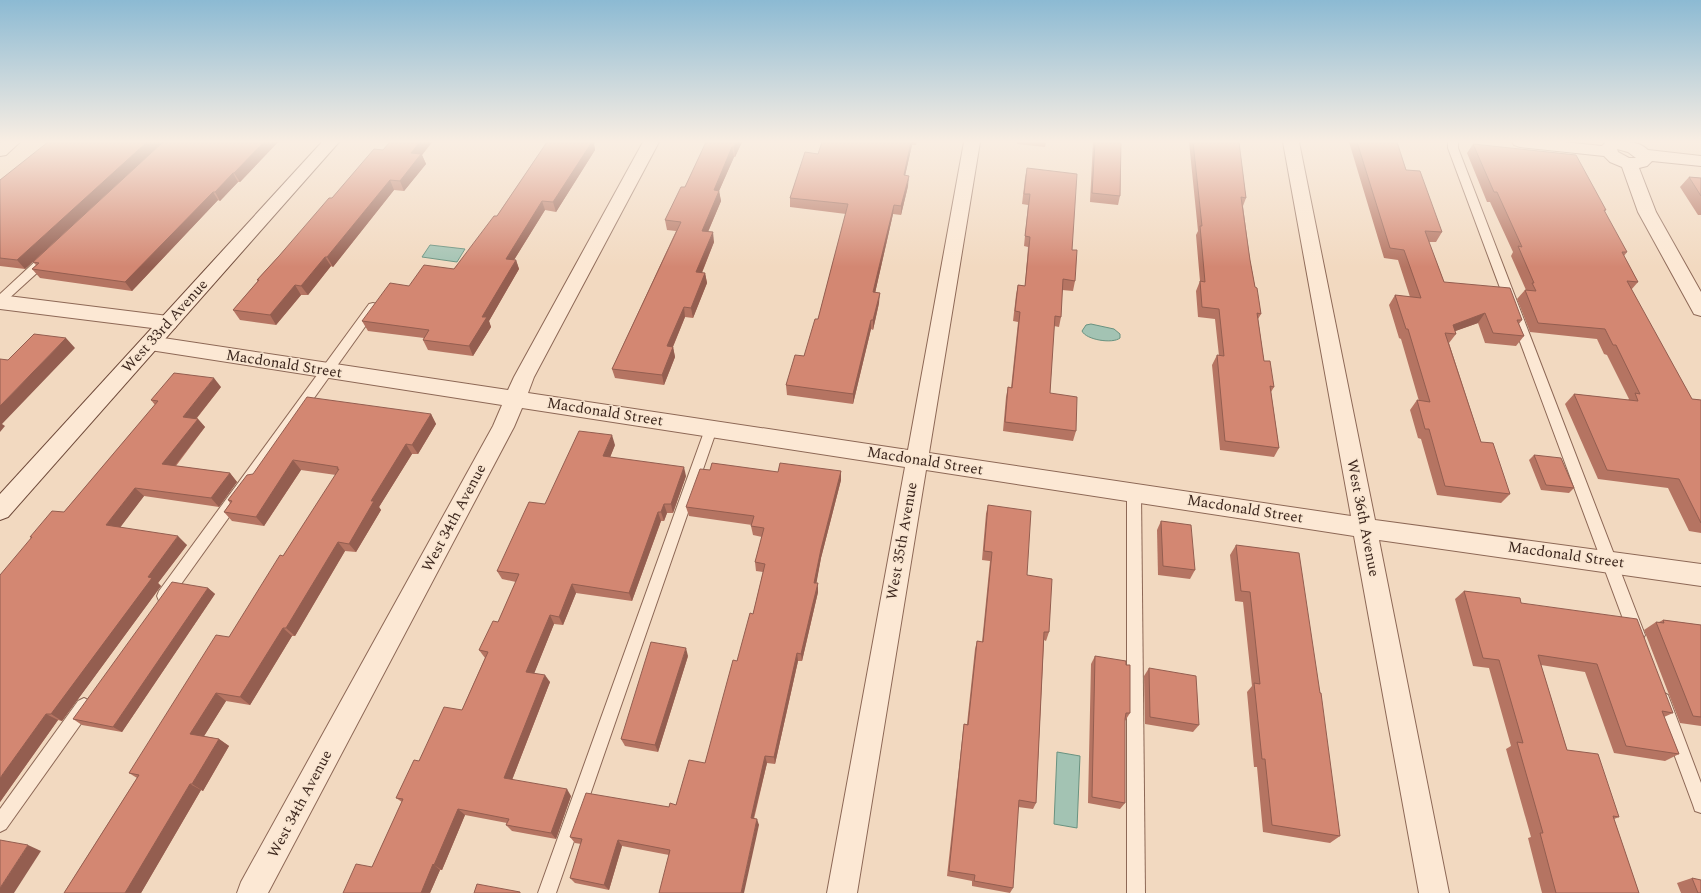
<svg xmlns="http://www.w3.org/2000/svg" width="1701" height="893" font-family="Spectral,serif">
<style>
.water{fill:#a3c3b3;stroke:#699280}
.lines{fill:none;stroke-linecap:round;stroke-linejoin:round}
.lane-casing{stroke:#8d6856;stroke-width:2}
.street-casing{stroke:#8d6856;stroke-width:2}
.secondary-casing{stroke:#6e4939;stroke-width:2}
.lane{fill:#fce8d4;fill-rule:evenodd}
.street{fill:#fce8d4;fill-rule:evenodd}
.secondary{fill:#fce8d4;fill-rule:evenodd}
.wall{fill:#b57462}
.shaded-wall{fill:#945e50}
.building{fill:#d38772;stroke:#945e50}
.labels{text-anchor:middle;dominant-baseline:central;stroke-width:3;stroke-linejoin:round;paint-order:stroke}
.street-label{font-size:15px;fill:#3b251c;stroke:#f8e5d0}
</style>
<rect width="100%" height="100%" fill="#f2d9c0"/>
<g class="water">
<path d="M430,245L465,249L457,262L422,257Z"/>
<path d="M1091,324L1114,329L1120,334V338C1113,344 1086,340 1082,331L1086,325Z"/>
<path d="M1057,752L1080,756L1077,828L1054,824Z"/>
</g>
<g class="lines">
<defs>
<g id="lane">
<path d="M1448,142H1458V148L1645,635L1642,640L1637,642L1632,640L1629,635L1448,148Z"/>
<path d="M45,255L49,256L50,259L49,262L4,303L0,304V294L41,256Z"/>
<path d="M373,303L377,304L379,307L377,310L169,601L164,602L159,601L157,596L159,591L369,304Z"/>
<path d="M711,424L716,425L717,429L556,893H538L705,429L706,425Z"/>
<path d="M1134,486L1139,488L1141,492L1145,893H1127V492L1129,488Z"/>
<path d="M1662,692L1668,695L1701,783V813L1695,811L1693,805L1654,700L1656,695Z"/>
<path d="M84,698L90,701L92,706L90,711L6,829L0,832V809L78,701Z"/>
</g>
<g id="street">
<path d="M2,142H20L6,155L0,156V143Z"/>
<path d="M643,142H659L534,377L528,393L908,450L964,142H980L929,453L1351,516L1283,142H1299L1375,520L1701,564V586L1379,540L1449,893H1419L1354,536L926,470L857,893H827L905,467L522,408L514,427L268,893H237L241,882L493,426L502,405L150,350L143,348L140,343L143,338L150,336L508,390L514,377Z"/>
<path d="M1512,142H1564L1602,146L1606,142C1620,142 1637,139 1648,150L1701,156V166L1652,161L1647,166L1639,168L1656,212L1701,292V316L1694,314L1638,212L1622,167L1610,162L1604,156L1520,147L1514,145ZM1617,149L1628,152L1636,158H1629L1618,152Z"/>
<path d="M0,295L168,316L175,318L178,323L175,328L168,330L0,309Z"/>
</g>
<path id="secondary" d="M322,142H339L8,517L0,520V494Z"/>
</defs>
<use href="#lane" class="lane-casing"/>
<use href="#street" class="street-casing"/>
<use href="#secondary" class="secondary-casing"/>
<use href="#lane" class="lane"/>
<use href="#street" class="street"/>
<use href="#secondary" class="secondary"/>
</g>
<g class="wall">
<path d="M163,142L25,269L0,266V180Z"/>
<path d="M163,142H278L240,182H238L220,201L218,200L132,291L40,278L32,269L36,265L33,262Z"/>
<path d="M390,142H432L422,155L426,164L404,191L394,190L333,267L331,266L308,295H301L276,325L240,320L233,310L258,281L257,280L279,256L332,198L383,150Z"/>
<path d="M547,142H595L594,144L595,150L556,212L545,210L514,260H516L519,269L489,321L491,327L473,356L428,350L423,340L424,338L368,331L362,321L409,286L454,269L497,216Z"/>
<path d="M706,142H742L735,157H734L719,191L721,201L708,232L714,242L702,273H705L707,283L693,318L685,317L673,347L675,357L664,385L615,378L612,369L676,231L667,230L665,220L685,187Z"/>
<path d="M822,142H917L916,145H912L905,175L908,186L901,215L893,214L875,293L879,303L873,330L871,329L853,404L787,395L786,385L804,356L818,319L846,214L790,207V198L818,154Z"/>
<path d="M1017,142H1046L1045,147L1017,144Z"/>
<path d="M1093,142H1121L1120,196L1118,205L1090,202Z"/>
<path d="M1189,142H1239L1246,198L1243,206L1250,260L1255,287L1261,314L1258,319L1264,361L1274,387L1271,392L1279,448L1274,457L1220,450L1212,365L1217,355L1219,356L1215,319L1198,317L1196,291L1200,281L1196,235L1198,231Z"/>
<path d="M1349,142H1397L1406,170L1442,232L1436,242H1429L1444,282L1522,320L1519,324L1524,336L1516,346L1485,343L1478,323L1455,331L1456,334L1449,343L1481,442L1510,494L1501,503L1437,495L1421,439L1418,438L1410,410L1417,400L1419,401L1401,339L1399,338L1389,305L1395,295L1410,297L1398,260L1384,258Z"/>
<path d="M1473,144L1606,210L1604,212L1627,252L1624,256L1638,282L1631,290L1692,399L1701,400V533L1689,531L1668,488L1598,479L1565,404L1574,394L1628,400L1629,399L1607,355L1604,354L1597,339L1530,332L1517,299L1525,290H1526L1511,256L1513,252L1490,202H1487L1467,153Z"/>
<path d="M1027,168L1072,250L1075,281L1073,291L1062,290L1061,317L1059,327L1054,326L1050,393L1076,431L1073,441L1003,431L1006,397L1008,387L1011,388L1018,322L1013,321L1016,295L1018,285L1025,286L1028,247L1024,246L1028,205L1022,204L1025,178Z"/>
<path d="M1689,177L1701,178V215H1698L1680,187Z"/>
<path d="M221,387L197,418L205,427L176,466L230,473L237,482L219,507L144,496L120,527L187,545L158,583L161,586L62,721L58,720L0,802L32,538L30,537L64,512L155,405L151,400Z"/>
<path d="M431,414L436,424L418,454H412L379,507L381,510L356,552L345,551L295,636H292L250,705L226,701L204,736L219,739L229,746L203,791L201,790L141,893H64L137,778L129,773L229,637L283,556L336,475L301,470L264,526L232,521L224,512L230,503L228,500L253,474Z"/>
<path d="M615,445L610,457L686,476L673,513H667L664,521H661L632,601L576,593L563,625L554,624L534,673L550,682L512,780L571,796L556,839L512,831L506,825L507,823L465,815L442,870H440L430,893H343L372,867L402,802L396,798L419,761L462,710L485,658L479,650L498,622L516,582L502,579L497,571L545,504Z"/>
<path d="M1534,455L1574,488L1569,493L1541,490L1529,460Z"/>
<path d="M710,470L778,472L841,471V480L821,558L816,583L818,592L802,661H798L775,764L767,763L754,819L759,825L669,855L622,846L609,890L575,883L570,878L581,844L575,843L570,837L676,805L705,763L737,661L753,614L763,572L756,571L755,562L762,537L753,535L751,526L752,525L689,516L686,507Z"/>
<path d="M988,505L1027,575L1049,632L1046,641L1044,640L1036,803L1033,809L1018,807L1013,888L1010,893L972,886V881L947,876L963,731L964,724H967L975,649L977,641L982,642L990,561L982,560L986,514Z"/>
<path d="M1161,521L1195,570L1190,579L1158,575L1157,530Z"/>
<path d="M1236,545L1340,836L1330,843L1263,832L1257,767H1254L1247,692L1252,686L1243,602L1235,601L1230,555Z"/>
<path d="M208,588L215,594L122,732L82,725L73,719Z"/>
<path d="M1464,591L1521,603L1673,713L1664,717L1679,754L1665,761L1614,753L1585,672L1541,665L1567,750L1619,817L1614,819L1639,893H1542L1528,838L1531,837L1506,749L1511,746L1489,668L1473,666L1455,599Z"/>
<path d="M1663,620L1701,625V726L1680,723L1644,630L1656,622H1659Z"/>
<path d="M688,656L658,752L625,746L621,739Z"/>
<path d="M1095,656L1130,713L1125,721V803L1120,809L1088,803L1091,664Z"/>
<path d="M1149,668L1199,725L1193,732L1145,724L1144,676Z"/>
<path d="M1692,878L1701,893H1681L1677,883Z"/>
</g>
<g class="shaded-wall">
<path d="M147,142H163L25,269L17,260Z"/>
<path d="M264,142H278L240,182L234,173Z"/>
<path d="M420,142H432L422,155L426,164L404,191L400,181L411,153Z"/>
<path d="M589,142H595L594,144L595,150L556,212L553,202Z"/>
<path d="M736,142H742L735,157L734,147Z"/>
<path d="M911,142H913L912,145L903,185L904,175Z"/>
<path d="M732,147L734,157L715,200L714,190Z"/>
<path d="M233,173L238,182L220,201L215,192Z"/>
<path d="M909,176L908,186L901,215V206Z"/>
<path d="M390,180L394,190L333,267L327,257Z"/>
<path d="M719,191L721,201L704,241L702,231Z"/>
<path d="M213,192L218,200L132,291L125,282Z"/>
<path d="M542,201L545,210L509,268L506,259Z"/>
<path d="M894,205L893,214L873,302V292Z"/>
<path d="M713,232L714,242L698,282L696,272Z"/>
<path d="M325,257L331,266L308,295L301,286Z"/>
<path d="M516,260L519,269L489,321L491,327L473,356L469,346L482,317Z"/>
<path d="M705,273L707,283L693,318L691,308Z"/>
<path d="M295,285L301,295L276,325L270,315Z"/>
<path d="M880,293L879,303L873,330V320Z"/>
<path d="M684,307L685,317L669,356L667,346Z"/>
<path d="M1485,313L1478,323L1450,333L1453,325Z"/>
<path d="M871,320V329L853,404V394Z"/>
<path d="M66,338L75,348L2,424L5,426L0,432V406Z"/>
<path d="M673,347L675,357L664,385L662,375Z"/>
<path d="M214,378L221,387L191,425L183,417Z"/>
<path d="M431,414L436,424L418,454L412,445Z"/>
<path d="M198,419L205,427L170,472L162,464Z"/>
<path d="M612,435L615,445L607,465L603,456Z"/>
<path d="M406,444L412,454L379,507L381,510L356,552L349,544L371,501Z"/>
<path d="M293,460L301,470L264,526L256,517Z"/>
<path d="M684,467L686,476L673,513L671,504Z"/>
<path d="M841,471V480L821,558L815,591L814,583L821,549Z"/>
<path d="M230,473L237,482L219,507L211,498Z"/>
<path d="M135,488L144,496L116,533L106,525Z"/>
<path d="M664,504L667,513L664,521L661,512Z"/>
<path d="M658,512L661,521L632,601L629,593Z"/>
<path d="M178,536L187,545L158,583L161,586L62,721L51,714L148,577Z"/>
<path d="M338,542L345,551L295,636L286,628Z"/>
<path d="M818,583V592L802,661L801,654Z"/>
<path d="M572,584L576,593L563,625L559,617Z"/>
<path d="M208,588L215,594L122,732L113,727Z"/>
<path d="M550,615L554,624L532,679L526,672Z"/>
<path d="M283,628L292,636L250,705L240,697Z"/>
<path d="M686,648L688,656L658,752L655,745Z"/>
<path d="M797,653L798,661L775,764L774,757Z"/>
<path d="M545,675L550,682L510,785L504,778Z"/>
<path d="M216,693L226,701L201,741L190,734Z"/>
<path d="M46,714L58,720L0,802V778Z"/>
<path d="M219,739L229,746L203,791L192,784Z"/>
<path d="M765,756L767,763L752,824L751,818Z"/>
<path d="M190,784L201,790L141,893H125Z"/>
<path d="M567,789L571,796L556,839L551,833Z"/>
<path d="M458,809L465,815L442,870L434,865Z"/>
<path d="M757,819L759,825L744,893H741Z"/>
<path d="M618,840L622,846L609,890L604,885Z"/>
<path d="M28,845L41,851L14,893H0V888Z"/>
<path d="M433,864L440,870L430,893H421Z"/>
</g>
<g class="building">
<path d="M48,142H147L17,260L0,258V180Z"/>
<path d="M163,142H264L234,173H233L215,192H213L125,282L32,269L39,263L33,262Z"/>
<path d="M390,142H420L411,153L421,154L400,181L390,180L327,257H325L301,286L295,285L270,315L233,310L259,280H257L279,256L329,198H332L374,149L383,150Z"/>
<path d="M547,142H592L553,202L542,201L506,259L516,260L482,317H487L469,346L423,340L429,330L362,321L390,283L409,286L424,265L454,269L494,216H497Z"/>
<path d="M706,142H736L734,147H732L714,190L719,191L702,231L713,232L696,272L705,273L691,308L684,307L667,346L673,347L662,375L612,369L681,222L665,220L681,187H685Z"/>
<path d="M822,142H911L904,175L909,176L901,206L894,205L873,292L880,293L873,320H871L853,394L786,385L795,355L804,356L815,319H818L848,204L790,198L805,152L818,154Z"/>
<path d="M1095,142H1121L1120,196L1092,193Z"/>
<path d="M1193,142H1239L1246,198L1241,197L1250,260L1255,287L1257,288L1261,314L1257,313L1264,361H1270L1274,387L1270,386L1279,448L1225,441L1217,355L1224,356L1219,309L1202,307L1200,281L1205,282L1200,226H1202Z"/>
<path d="M1357,142H1397L1406,170L1420,171L1442,232L1425,231L1444,282L1510,288L1522,320H1517L1524,336L1493,333L1485,313L1453,325L1456,334L1445,333L1481,442L1493,443L1510,494L1445,486L1429,429H1425L1417,400L1430,402L1408,329H1406L1395,295L1421,298L1404,250L1390,248Z"/>
<path d="M1473,144L1576,155L1606,210H1604L1627,252H1622L1638,282L1627,281L1692,399L1701,400V523L1679,479L1607,470L1574,394L1638,401L1635,393L1640,394L1616,345H1613L1605,329L1538,323L1525,290L1536,291L1532,283H1534L1518,246L1522,247L1497,192H1494Z"/>
<path d="M1027,168L1077,174L1072,250H1077L1075,281L1063,279L1061,317L1055,316L1050,393L1077,397L1076,431L1005,422L1008,387L1012,388L1020,312L1015,311L1018,285L1025,286L1030,237L1025,236L1030,194H1024Z"/>
<path d="M1689,177L1701,178V196Z"/>
<path d="M34,334L66,338L0,406V359L8,360Z"/>
<path d="M174,373L214,378L183,417L198,419L162,464L230,473L211,498L135,488L106,525L178,536L148,577L152,578L51,714H46L0,778V575L32,537H30L52,511L64,512L158,401L151,400Z"/>
<path d="M307,397L431,414L412,445L406,444L371,501H374L349,544L338,542L286,628H283L240,697L216,693L190,734L219,739L192,784H190L125,893H64L139,775L129,773L216,635L229,637L280,555L283,556L339,469H337L338,467L293,460L256,517L224,512L232,501L228,500L247,475L253,474Z"/>
<path d="M579,431L612,435L603,456L684,467L671,504H664L661,512H658L629,593L572,584L559,617L550,615L526,672L545,675L504,778L567,789L551,833L506,825L509,819L458,809L434,865L433,864L421,893H343L356,864L372,867L403,799L396,798L414,760L419,761L444,707L462,710L488,652L479,650L493,621L498,622L519,574L497,571L529,502L545,504Z"/>
<path d="M1534,455L1561,458L1574,488L1546,485Z"/>
<path d="M712,463L778,472L780,463L841,471L821,549L814,583H818L812,607L801,654L797,653L774,757L765,756L751,818L757,819L741,893H659L670,850L618,840L604,885L570,878L582,839L570,837L586,793L669,807L670,803L676,805L689,760L705,763L733,660L737,661L750,613L753,614L765,564L755,562L764,528L751,526L754,516L686,507L700,469L710,470Z"/>
<path d="M988,505L1031,511L1027,575L1052,579L1049,632H1044L1036,803L1019,800L1013,888L974,881L975,875L949,871L964,724L968,725L977,641L983,642L992,552L984,551Z"/>
<path d="M1161,521L1191,525L1195,570L1163,566Z"/>
<path d="M1236,545L1299,553L1320,693H1321L1340,836L1272,825L1265,759H1262L1254,683L1260,684L1250,592L1241,591Z"/>
<path d="M172,582L208,588L113,727L73,719Z"/>
<path d="M1464,591L1520,598L1521,603L1637,619L1673,713L1662,711L1679,754L1626,746L1597,664L1538,655L1567,750L1598,754L1619,817L1613,816L1639,893H1556L1540,833H1543L1517,742L1523,743L1499,660L1483,658Z"/>
<path d="M1663,620L1701,625V717L1693,716L1656,622L1664,623Z"/>
<path d="M651,642L686,648L655,745L621,739Z"/>
<path d="M1095,656L1126,661V665H1130V713H1126L1125,719V803L1092,797Z"/>
<path d="M1149,668L1196,676L1199,725L1150,717Z"/>
<path d="M0,840L28,845L0,888Z"/>
<path d="M1692,878L1701,880V893H1698Z"/>
<path d="M477,884L520,892V893H474Z"/>
</g>
<linearGradient id="sky" x2="0" y2="1"><stop stop-color="#8cbad3"/><stop offset="0.53" stop-color="#f9eee3"/><stop offset="1" stop-color="#f9eee3" stop-opacity="0"/></linearGradient>
<rect width="1701" height="267" fill="url(#sky)"/>
<g class="labels">
<g class="street-label">
<text transform="translate(165 326) rotate(-48)">West 33rd Avenue</text>
<text transform="translate(284 364) rotate(9)">Macdonald Street</text>
<text transform="translate(605 412) rotate(9)">Macdonald Street</text>
<text transform="translate(925 461) rotate(9)">Macdonald Street</text>
<text transform="translate(1245 509) rotate(9)">Macdonald Street</text>
<text transform="translate(454 518) rotate(-62)">West 34th Avenue</text>
<text transform="translate(1363 518) rotate(79)">West 36th Avenue</text>
<text transform="translate(902 541) rotate(-80)">West 35th Avenue</text>
<text transform="translate(1566 555) rotate(8)">Macdonald Street</text>
<text transform="translate(300 804) rotate(-62)">West 34th Avenue</text>
</g>
</g>
</svg>
